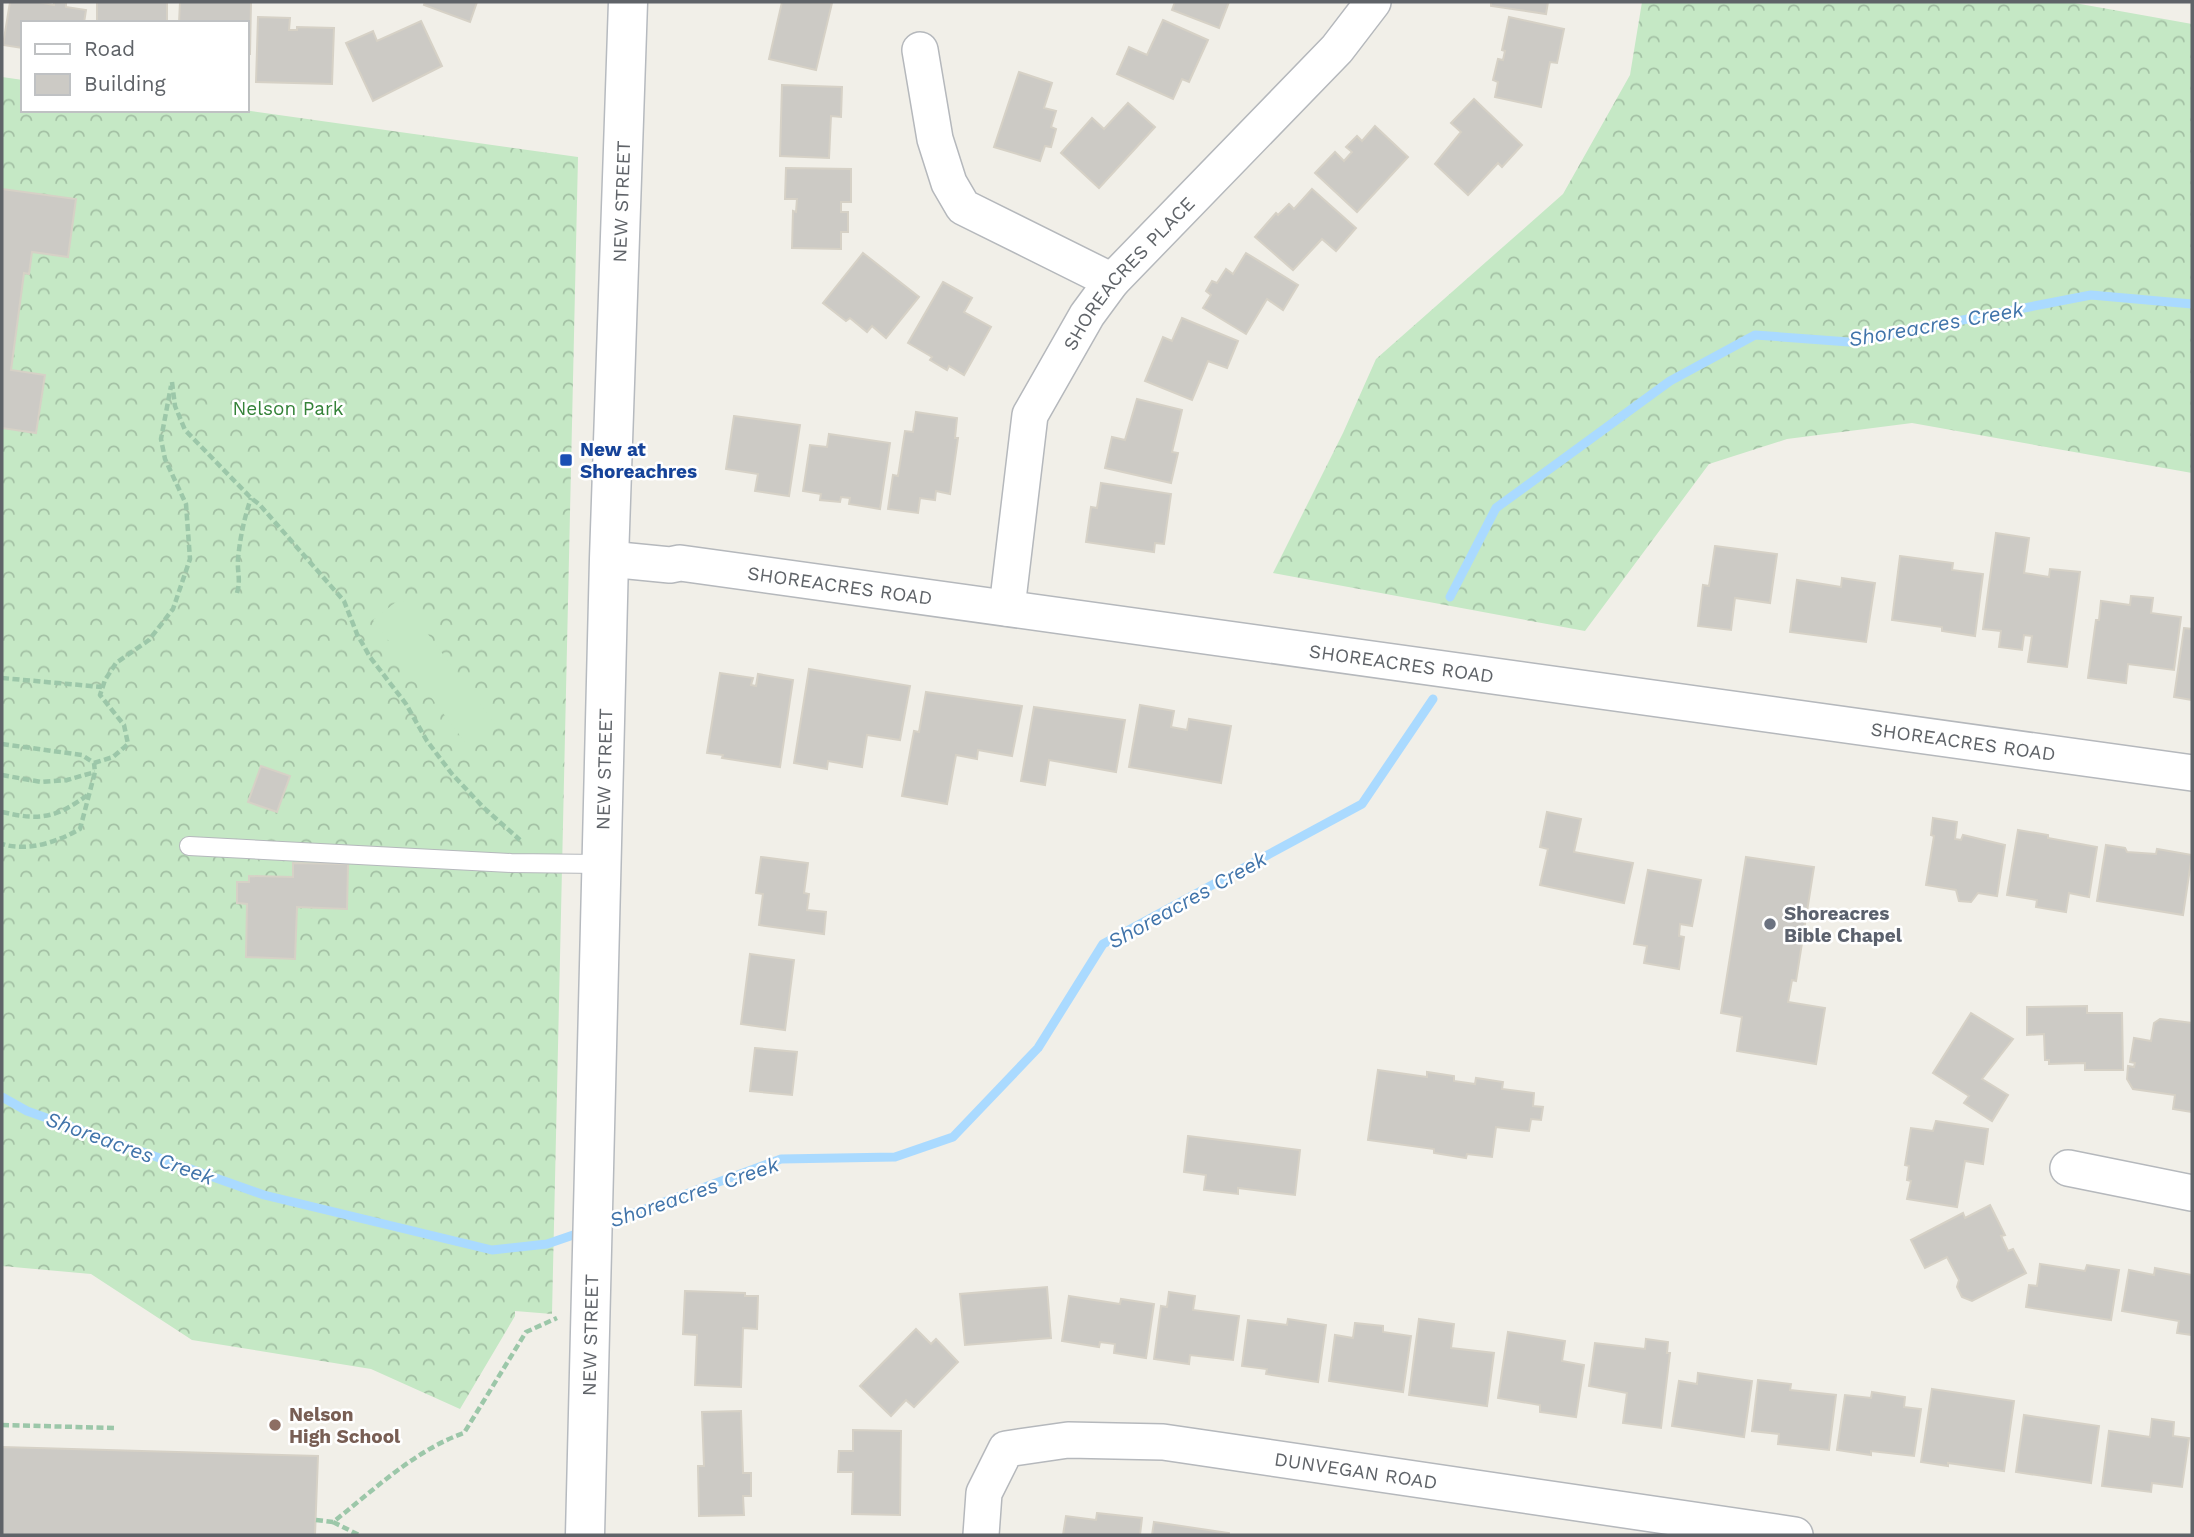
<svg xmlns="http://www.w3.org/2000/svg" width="2194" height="1537" font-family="'Work Sans',sans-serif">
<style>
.forest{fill:url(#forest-crowns)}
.pitch{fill:#c5e8c5}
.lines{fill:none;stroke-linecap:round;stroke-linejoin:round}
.stream{stroke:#aadaff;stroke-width:9}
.building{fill:#cccac5;stroke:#d6d1c6;stroke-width:2}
.lane-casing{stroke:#b5b8bc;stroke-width:20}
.street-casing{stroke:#b5b8bc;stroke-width:38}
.secondary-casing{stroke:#b6babf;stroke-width:41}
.path{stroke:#9cc7a9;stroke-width:4.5;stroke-dasharray:7 3.5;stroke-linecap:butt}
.lane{stroke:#fff;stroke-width:18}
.street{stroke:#fff;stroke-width:35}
.secondary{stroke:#fff;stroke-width:38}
.transit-dot{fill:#1a4fb4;stroke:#fff;stroke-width:2.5}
.worship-dot{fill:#6b7280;stroke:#fff;stroke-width:2.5}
.education-dot{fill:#8d6e63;stroke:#fff;stroke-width:2.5}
.labels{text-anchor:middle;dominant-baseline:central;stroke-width:5;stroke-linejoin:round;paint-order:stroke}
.street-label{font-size:19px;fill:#5f6368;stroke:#fff}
.park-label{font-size:19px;fill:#348238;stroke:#fff}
.transit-label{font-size:19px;font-weight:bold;fill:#164399;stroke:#fff;text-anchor:start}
.worship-label{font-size:19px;font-weight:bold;fill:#5b616d;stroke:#fff;text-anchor:start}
.education-label{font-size:19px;font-weight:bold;fill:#785e54;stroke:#fff;text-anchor:start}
.water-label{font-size:21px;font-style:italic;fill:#4174aa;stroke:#fff}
</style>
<defs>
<pattern id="forest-crowns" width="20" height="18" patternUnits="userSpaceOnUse" patternTransform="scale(1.75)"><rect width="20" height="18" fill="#c5e8c5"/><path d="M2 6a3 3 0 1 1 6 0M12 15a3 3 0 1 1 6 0" fill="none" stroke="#a3c0a4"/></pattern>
</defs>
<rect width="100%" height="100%" fill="#f1efe8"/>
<g class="forest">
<path d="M1642,2H2069L2192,24V473L1912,423L1787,439L1709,464L1585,631L1273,573L1343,433L1376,359L1563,194L1630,75Z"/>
<path d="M2,77L23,80V110H244L578,157L552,1314L515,1311V1316L460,1409L371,1369L192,1340L91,1274L2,1266Z"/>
</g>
<path class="pitch" d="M401,598L495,724L467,745L373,620Z"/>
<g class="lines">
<g class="stream">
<path d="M1450,597L1496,508L1670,381L1755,335L1849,342L2091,295L2192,304"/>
<path d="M2,1097L27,1111L264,1195L492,1250L547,1244L582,1232"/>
<path d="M602,1225L781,1159L895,1157L953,1137L1038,1048L1103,944L1362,804L1433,699"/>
</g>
</g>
<g class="building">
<path d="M10,2H38L54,5V2L66,3V7L86,10L84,23H23V48L3,45Z"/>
<rect x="97" y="2" width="70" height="21"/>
<path d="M180,2H251L250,54H247V23H179Z"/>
<path d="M425,2H477L470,22L424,5Z"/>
<path d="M782,2L832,3L816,70L769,59Z"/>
<path d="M1175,2H1229L1219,28L1172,10Z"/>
<path d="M1491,2H1548L1546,14L1491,6Z"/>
<path d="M258,17L290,18L289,30H297V27L334,28L332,84L256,82Z"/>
<path d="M1509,17L1564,29L1557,63L1550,62L1541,107L1495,97L1498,82L1493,80L1498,59L1503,60L1505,51L1502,50Z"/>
<path d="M1163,20L1208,40L1189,82L1182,79L1173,99L1117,74L1129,47L1147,55Z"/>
<path d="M421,21L442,66L373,101L346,43L373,31L377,41Z"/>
<path d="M1019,72L1052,83L1044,108L1056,111L1051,127L1056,129L1051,147L1045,146L1040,161L994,147Z"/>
<path d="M782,85L842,87L841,117L831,116L829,158L780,156Z"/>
<path d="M1474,99L1522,145L1502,167L1498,163L1468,195L1435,164L1461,132L1451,123Z"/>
<path d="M1128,103L1155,127L1099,188L1061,153L1092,118L1104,129Z"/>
<path d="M1375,126L1408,157L1357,212L1315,173L1335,152L1344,161L1352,152L1346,147L1357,136L1362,141Z"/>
<path d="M786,168L851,169V202H841V212H848V232H841V249L792,248L793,211L796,212L797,199H785Z"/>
<path d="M2,189L76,199L68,257L32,252L29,274L24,273L11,370L45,375L36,433L2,428Z"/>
<path d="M1312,189L1356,228L1336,251L1322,239L1293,270L1255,237L1276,213L1278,215L1289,204L1294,209Z"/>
<path d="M863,253L919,297L886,338L872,326L867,332L850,318L846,321L823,303Z"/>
<path d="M1246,253L1298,285L1283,310L1267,299L1246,334L1203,308L1211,295L1206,291L1212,281L1217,283L1226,269L1233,274Z"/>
<path d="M943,282L972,298L964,312L991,327L964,375L949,366L947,370L930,360L932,357L908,343Z"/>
<path d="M1182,318L1238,341L1227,368L1208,361L1192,400L1145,381L1163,337L1172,341Z"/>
<path d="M1137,399L1182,410L1172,452L1178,453L1171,483L1105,468L1112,437L1125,440Z"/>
<path d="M916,412L957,418L955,438H958L950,494L936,491L935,500L920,498L918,513L888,509L893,475L898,476L905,431L913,432Z"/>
<path d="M734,416L800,425L789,496L755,491L758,474L726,469Z"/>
<path d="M829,434L890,443L880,509L849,504L850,498L841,497L840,502L820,500L821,494L803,491L810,445L827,447Z"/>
<path d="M1101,483L1171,494L1164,544L1155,543L1154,552L1086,542L1091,507L1097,508Z"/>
<path d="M1996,533L2029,538L2024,573L2049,577L2050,569L2080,572L2067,667L2028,662L2032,636L2024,635L2022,650L1999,647L2001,631L1983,629Z"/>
<path d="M1715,546L1777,554L1770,603L1735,598L1731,630L1698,626L1703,585L1709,586Z"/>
<path d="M1900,556L1953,563L1952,570L1983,574L1975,636L1942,631V627L1892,620Z"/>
<path d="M1842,578L1875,583L1866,642L1790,632L1797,580L1841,587Z"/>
<path d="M2131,596L2153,598L2151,613L2181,617L2174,670L2128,664L2126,683L2088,678L2096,620H2099L2101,601L2130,605Z"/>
<path d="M2184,628L2192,629V700L2174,697Z"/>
<path d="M809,669L910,686L900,740L867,735L862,767L828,761L827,769L794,763Z"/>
<path d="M720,673L753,678L751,685L756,686L758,674L793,680L780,767L722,758L723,755L707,753Z"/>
<path d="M926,692L1022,706L1012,756L978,750L977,759L956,755L947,804L902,796L914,731L919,732Z"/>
<path d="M1140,705L1174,711L1171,727L1187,730L1189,719L1231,726L1221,783L1129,767Z"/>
<path d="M1034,707L1125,720L1116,772L1049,760L1045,785L1021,781Z"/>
<path d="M261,766L290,776L277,812L248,802Z"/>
<path d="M1547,812L1581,819L1574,852L1633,863L1624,903L1540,885L1548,849L1540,847Z"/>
<path d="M1933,818L1957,822L1955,839L1961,840L1963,835L2005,845L1997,896L1978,893L1971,902L1959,901L1956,890L1926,885L1934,836L1931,835Z"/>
<path d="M2018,830L2048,835V838L2097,847L2089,897L2069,893L2066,912L2036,907L2037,900L2007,895Z"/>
<path d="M2106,845L2125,848L2127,852L2156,854L2157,849L2192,855L2183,915L2097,901Z"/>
<path d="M761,857L808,863L804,893L809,894L807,910L826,912L824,934L759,925L763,894L756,893Z"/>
<path d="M1746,857L1814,867L1796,981L1792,980L1788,1002L1825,1008L1816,1064L1737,1051L1742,1017L1721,1013Z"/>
<path d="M293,863L348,864L347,909L297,907L295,959L246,957L247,904L237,903V882H249V876L293,877Z"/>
<path d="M1648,870L1701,880L1692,926L1680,924L1679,936L1684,937L1679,969L1644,963L1647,946L1634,944Z"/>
<path d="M750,954L794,960L785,1030L741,1024Z"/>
<path d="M2087,1006V1013H2122L2123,1070H2085V1063L2049,1064V1060H2045L2044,1034L2027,1035V1007Z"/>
<path d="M1971,1013L2013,1039L1982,1079L2008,1095L1992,1121L1964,1103L1969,1096L1933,1073Z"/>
<path d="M2160,1019L2192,1023V1112L2173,1109L2175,1095L2133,1089L2127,1079L2128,1066L2134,1067L2135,1063L2130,1062L2134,1038L2151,1041L2154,1023Z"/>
<path d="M755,1048L797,1052L792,1095L750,1091Z"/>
<path d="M1378,1070L1427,1077V1072L1454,1076V1081L1475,1084L1476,1078L1503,1082L1502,1089L1534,1093L1533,1106L1543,1107L1541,1120L1531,1119L1529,1131L1496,1127L1492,1157L1467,1154L1466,1158L1434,1153V1149L1368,1140Z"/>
<path d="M1936,1121L1988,1129L1983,1164L1965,1161L1957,1207L1907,1199L1911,1181L1907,1180L1909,1166L1905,1165L1911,1128L1933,1131Z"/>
<path d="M1188,1136L1300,1150L1295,1195L1238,1188V1194L1204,1190L1206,1175L1184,1172Z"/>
<path d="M1990,1205L2005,1235L2001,1236L2008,1251L2013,1249L2026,1273L1972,1301L1962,1297L1957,1287L1959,1280L1947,1257L1925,1268L1911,1240L1963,1213L1965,1218Z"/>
<path d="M2040,1264L2085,1271L2087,1265L2119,1270L2111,1320L2026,1307L2029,1285L2037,1286Z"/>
<path d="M2155,1268L2192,1275V1335L2177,1333L2179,1321L2122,1311L2129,1270L2154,1275Z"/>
<path d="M1047,1287L1051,1338L965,1345L960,1294Z"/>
<path d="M685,1291L745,1293V1296H758L757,1329L743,1328L741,1387L695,1385L697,1335L683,1334Z"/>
<path d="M1169,1292L1195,1296L1193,1310L1239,1316L1233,1360L1190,1355L1189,1364L1154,1359L1161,1306L1167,1307Z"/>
<path d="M1069,1296L1120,1304L1121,1299L1154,1304L1146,1358L1114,1353L1115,1344L1100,1342L1099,1347L1062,1341Z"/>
<path d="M1288,1319L1326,1325L1318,1382L1266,1374L1267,1369L1242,1366L1248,1320L1287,1325Z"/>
<path d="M1419,1319L1454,1324L1451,1348L1494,1353L1487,1406L1409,1395Z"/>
<path d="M1355,1323L1383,1326V1332L1411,1336L1403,1392L1329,1381L1335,1335L1353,1338Z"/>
<path d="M916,1329L931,1344L936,1339L958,1362L914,1407L906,1400L891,1416L860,1386Z"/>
<path d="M1508,1332L1565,1341L1562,1361L1584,1365L1576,1417L1540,1412V1405L1498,1398Z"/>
<path d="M1646,1339L1668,1342L1667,1353H1670L1661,1428L1623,1423L1627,1393L1589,1386L1595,1343L1645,1349Z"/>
<path d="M1698,1373L1752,1381L1744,1437L1672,1426L1679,1381L1697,1384Z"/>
<path d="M1758,1380L1791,1384L1790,1390L1836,1395L1829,1450L1778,1444L1779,1434L1752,1431Z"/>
<path d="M1932,1389L2014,1401L2004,1471L1948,1463V1466L1921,1462Z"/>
<path d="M1872,1392L1905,1397L1904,1407L1921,1409L1914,1456L1871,1451V1455L1837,1450L1845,1395L1871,1398Z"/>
<path d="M741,1411L743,1473H751V1496H743L744,1515L699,1516L698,1466H704L702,1412Z"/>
<path d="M2024,1415L2099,1426L2091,1483L2016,1472Z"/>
<path d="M2152,1419L2174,1422L2173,1436L2189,1438L2182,1487L2152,1483L2151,1492L2102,1486L2109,1431L2150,1437Z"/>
<path d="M853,1430L901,1431L900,1515L852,1514L853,1472H838L839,1451H853Z"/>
<path d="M2,1447L318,1456L315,1535H2Z"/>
<path d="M1097,1513L1142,1518L1140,1535H1063L1066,1516L1096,1520Z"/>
<path d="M1154,1522L1229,1533V1535H1152Z"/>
</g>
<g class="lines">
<defs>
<path id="lane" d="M189,846L511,863L601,864"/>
<g id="street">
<path d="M920,50L935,139L949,183L963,207L1112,281"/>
<path id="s1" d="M609,559L670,565L680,563L2192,773"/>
<path id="s2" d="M1007,608L1030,415L1087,315L1112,281L1337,49L1373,2"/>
<path d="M2068,1168L2192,1193"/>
<path id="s3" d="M981,1535L984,1493L1006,1449L1068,1440L1163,1442L1795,1535"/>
</g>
<g id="secondary">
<path id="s4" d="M585,1535L609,559L628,2"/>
</g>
</defs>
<use href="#lane" class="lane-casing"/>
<use href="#street" class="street-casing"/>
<use href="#secondary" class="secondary-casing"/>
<g class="path">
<path d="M172,382L175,406L185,430L251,498L259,504L344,601L357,634L370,657L406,704L427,741L452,774L483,807L520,840"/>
<path d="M237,593C241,579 237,572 238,559C240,538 244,519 251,498"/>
<path d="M2,678L102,687"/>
<path d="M2,744L82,755L94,763L95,772L80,829C57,842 28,852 2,844"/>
<path d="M94,763L113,757L128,744L124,725L100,695L105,680L116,663L149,640L173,609L190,559L186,504L165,459L161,439L171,386"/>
<path d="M2,775L41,782L67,780L95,772"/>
<path d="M2,812C41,821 56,818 89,794"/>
<path d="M2,1425L115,1428"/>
<path d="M316,1520L333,1522C374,1490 415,1450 464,1433L526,1332L557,1318"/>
<path d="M333,1522L359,1535"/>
</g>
<use href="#lane" class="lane"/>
<use href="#street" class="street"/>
<use href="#secondary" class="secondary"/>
</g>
<rect class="transit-dot" x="559" y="453" width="14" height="14" rx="3.5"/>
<circle class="worship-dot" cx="1770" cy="924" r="7"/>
<circle class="education-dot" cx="275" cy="1425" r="7"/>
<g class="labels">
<g class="street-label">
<text stroke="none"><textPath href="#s4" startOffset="1334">NEW STREET</textPath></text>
<text stroke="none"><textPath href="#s2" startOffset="368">SHOREACRES PLACE</textPath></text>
<text stroke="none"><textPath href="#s1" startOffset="233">SHOREACRES ROAD</textPath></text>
<text stroke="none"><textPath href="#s1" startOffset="800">SHOREACRES ROAD</textPath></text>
<text stroke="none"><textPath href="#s1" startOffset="1367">SHOREACRES ROAD</textPath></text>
<text stroke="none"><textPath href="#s4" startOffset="766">NEW STREET</textPath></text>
<text stroke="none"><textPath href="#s4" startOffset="200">NEW STREET</textPath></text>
<text stroke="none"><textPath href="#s3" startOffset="444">DUNVEGAN ROAD</textPath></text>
</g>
<g class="park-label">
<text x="288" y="408">Nelson Park</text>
</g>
<g class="transit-label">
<text x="580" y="449">New at<tspan x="580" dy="22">Shoreachres</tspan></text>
</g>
<g class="worship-label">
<text x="1784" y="913">Shoreacres<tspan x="1784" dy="22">Bible Chapel</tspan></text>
</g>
<g class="education-label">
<text x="289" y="1414">Nelson<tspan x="289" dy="22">High School</tspan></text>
</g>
<g class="water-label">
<text transform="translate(1936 324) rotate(-10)">Shoreacres Creek</text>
<text transform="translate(1187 900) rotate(-29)">Shoreacres Creek</text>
<text transform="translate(130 1148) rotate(20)">Shoreacres Creek</text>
<text transform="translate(694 1192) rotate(-19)">Shoreacres Creek</text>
</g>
</g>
<rect width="2194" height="1537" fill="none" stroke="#5f6368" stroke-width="7"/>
<rect x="21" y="21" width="228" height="91" fill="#ffffff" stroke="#bfc1c3" stroke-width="2"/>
<rect x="35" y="44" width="35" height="10" fill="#ffffff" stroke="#bfc1c3" stroke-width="2"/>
<text x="84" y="56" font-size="21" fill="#5f6368">Road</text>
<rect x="35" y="74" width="35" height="21" fill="#cccac5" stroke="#bfc1c3" stroke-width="2"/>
<text x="84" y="91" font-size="21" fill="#5f6368">Building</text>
</svg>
